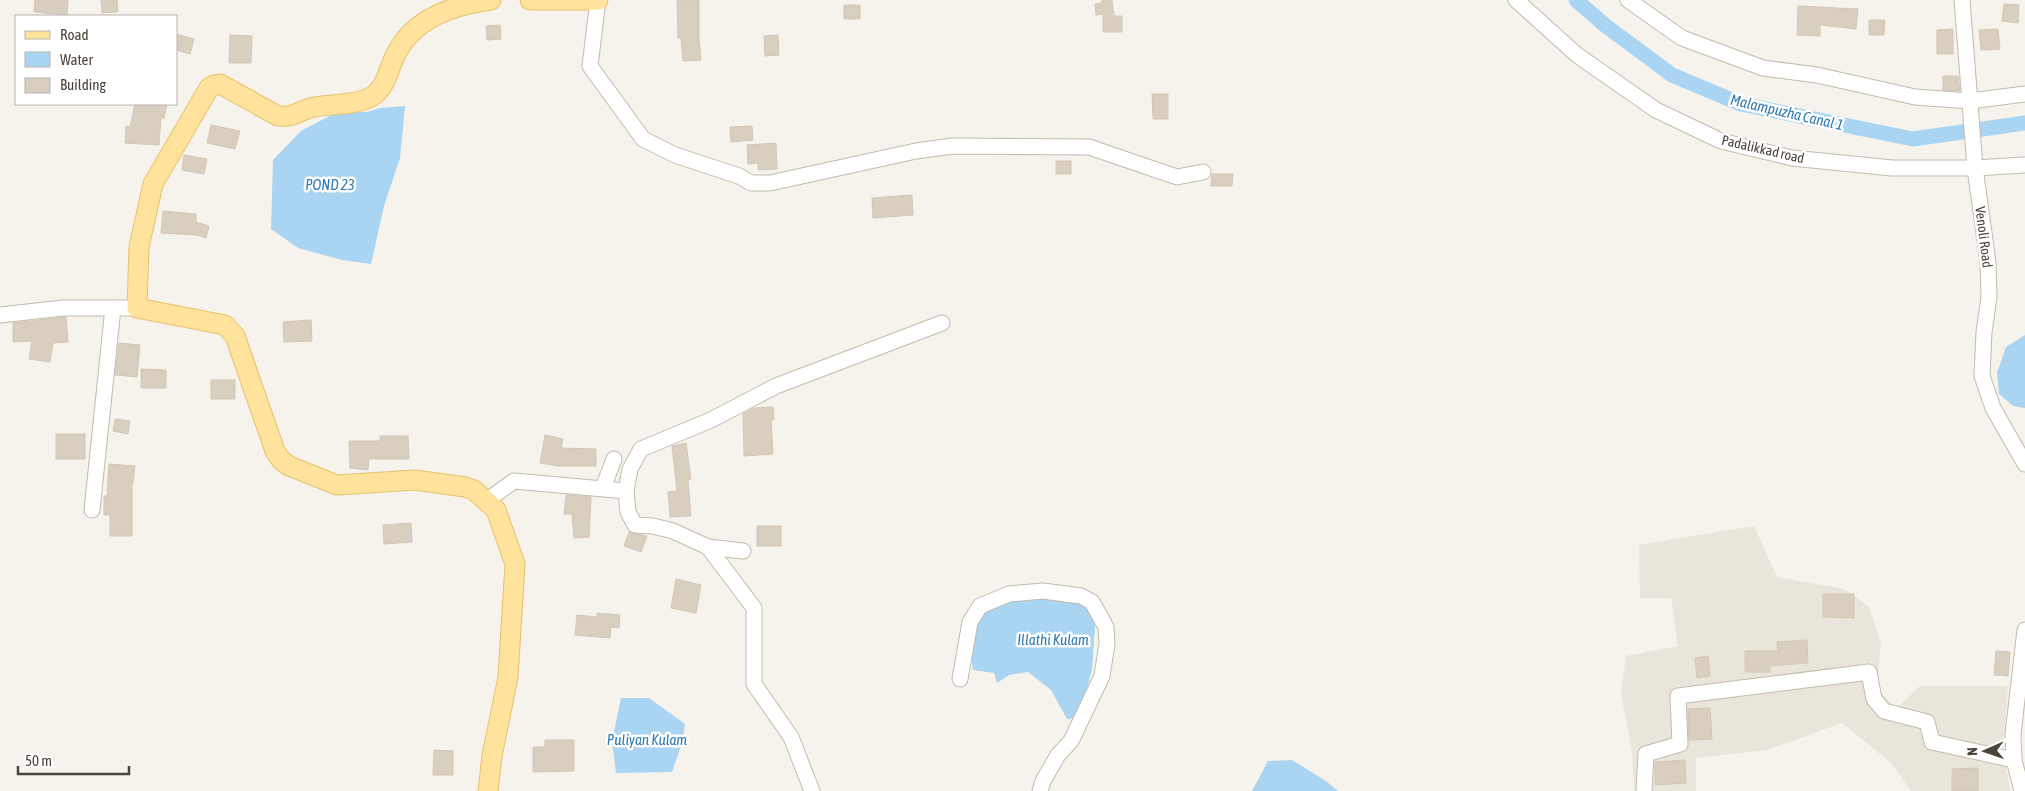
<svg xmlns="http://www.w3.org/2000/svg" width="2025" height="791" font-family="'Asap Condensed',sans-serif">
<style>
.residential{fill:#eae5da}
.water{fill:#a9d4f2}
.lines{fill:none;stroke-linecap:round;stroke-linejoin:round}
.canal{stroke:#a9d4f2;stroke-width:15}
.building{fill:#d8cfc1;stroke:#d3c7b4}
.minor-casing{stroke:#c2bbae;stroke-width:17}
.major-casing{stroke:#e6c16a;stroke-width:21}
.minor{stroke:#fff;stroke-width:15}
.major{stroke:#ffe39c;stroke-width:19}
.labels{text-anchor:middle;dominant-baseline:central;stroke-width:5;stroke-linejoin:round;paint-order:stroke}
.street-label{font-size:14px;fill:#4b4439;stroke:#fff}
.water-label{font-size:15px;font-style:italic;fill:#2e7ab2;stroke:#fff}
</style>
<rect width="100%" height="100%" fill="#f6f3ec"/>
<path class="residential" d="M1754,526L1777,577L1845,589L1869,607L1881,643L1877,688L1896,709L1920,686H2008L2003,748L2010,791H1911L1892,764L1842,723L1767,750L1696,758V791H1634L1632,751L1621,694L1626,656L1678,646L1671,598H1640L1639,545Z"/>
<g class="water">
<path d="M405,106L400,158L384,206L371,264L342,260L298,248L271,229L273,160L301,131L337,112H367L380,108Z"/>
<path d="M2025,335V408L2013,406L1999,394L1997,373L2006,347Z"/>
<path d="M1085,597L1095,626L1092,670L1079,718L1067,719L1051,690L1028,672L1009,675L997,683L994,673L973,670C969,649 975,630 981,609L1022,599Z"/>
<path d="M621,698H649L685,724L682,743L672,772L616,773L612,741Z"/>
<path d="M1292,760L1326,781L1338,791H1252L1268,761Z"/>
</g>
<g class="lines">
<path class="canal" d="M1576,0L1606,26L1672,75L1741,104L1913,139L2025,123"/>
</g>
<g class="building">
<path d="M35,0H68L67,15L34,12Z"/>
<path d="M101,0H117L118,12L102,13Z"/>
<path d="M677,0H699V37L701,60L683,61L681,38H678Z"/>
<path d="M1102,0H1112L1114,16H1122V32H1103V14L1096,15L1095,4L1102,3Z"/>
<path d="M2004,4L2019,5L2018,23L2002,21Z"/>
<rect x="844" y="5" width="16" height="14"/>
<path d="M1798,6L1858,9L1856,29L1820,25V36L1797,35Z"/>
<path d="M1869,20H1885L1884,35H1869Z"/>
<path d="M500,25L501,39L487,40L486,26Z"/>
<path d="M1953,29V54H1937V30Z"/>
<path d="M1998,29L2000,49L1981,50L1979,30Z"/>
<path d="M176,34L194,39L190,54L176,50Z"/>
<path d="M230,35L252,36L251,63H229Z"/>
<path d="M778,35L779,55L765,56L764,36Z"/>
<path d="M1943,76H1958L1960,91L1943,90Z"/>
<path d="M1152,94H1168V119H1153Z"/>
<path d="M135,104H167L164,118H161L159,145L125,143L126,126L130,127Z"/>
<path d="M211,125L240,131L235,149L207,143Z"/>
<path d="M752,126L753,140L731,142L730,127Z"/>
<path d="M776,143L777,169L758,170V163L748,164L747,145Z"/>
<path d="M184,155L207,159L204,174L182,170Z"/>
<rect x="1056" y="161" width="15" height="13"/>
<path d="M1212,174H1233L1232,186H1211Z"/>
<path d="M912,195L913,215L873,218L872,198Z"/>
<path d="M163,211L196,214V222L209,226L206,238L197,235L161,233Z"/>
<path d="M66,317L68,342L53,343L50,362L29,359L32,341L13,342V323Z"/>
<path d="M311,320L312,341L284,342L283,322Z"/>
<path d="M119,343L140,345L137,377L115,375Z"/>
<path d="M141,369L166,370V388H141Z"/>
<rect x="211" y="380" width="24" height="19"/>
<path d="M773,407L774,420H771L773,454L744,456L743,414L754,408Z"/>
<path d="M115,419L130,421L128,434L113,431Z"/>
<rect x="56" y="434" width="29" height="25"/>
<path d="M545,435L563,439L561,448L596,449V466H558L540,463Z"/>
<path d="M380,436H408L409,459H369L368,470L350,468L349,441H380Z"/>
<path d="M686,443L691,479L688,480L691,516L670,517L668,492L677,491L672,446Z"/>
<path d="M109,464L135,466L133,483H132V536H110V515H104V496H107Z"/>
<path d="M566,495L591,497L589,537L574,538L572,514H564Z"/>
<path d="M411,523L412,542L384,544L383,525Z"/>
<rect x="757" y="526" width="24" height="20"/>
<path d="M629,532L647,536L641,552L624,546Z"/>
<path d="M676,579L701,585L696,613L671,608Z"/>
<path d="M1823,594H1854V618L1823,617Z"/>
<path d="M597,613L620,615L619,628L611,627L610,638L575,635L577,615L597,617Z"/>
<path d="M1807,640L1808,663L1770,666V672H1745V651H1778L1777,642Z"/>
<path d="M1996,651L2010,652L2008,676L1994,675Z"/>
<path d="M1708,656L1710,676L1697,678L1695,658Z"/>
<path d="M1710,708L1712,739L1689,740L1688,709Z"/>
<path d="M545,740H574V771L533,772V747H545Z"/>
<path d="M434,750L453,751V775H433Z"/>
<path d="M1685,760L1686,783L1655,785V762Z"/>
<path d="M1978,768V791H1952V769Z"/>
</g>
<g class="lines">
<defs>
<g id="minor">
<path d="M598,0L590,66L643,139L675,155L739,176L751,183H770L916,151L952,146L1089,147L1177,177L1203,172"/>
<path d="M1516,0L1577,55L1656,110L1721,141L1792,158L1892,168H1975L2025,165"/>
<path d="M1628,0L1682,38L1763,68L1817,75L1915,97L1970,101L2025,94"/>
<path d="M1962,0L1975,168L1988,262L1989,297L1984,332L1982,376L1993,408L2025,464"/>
<path d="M0,315L63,308H137"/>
<path d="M603,488L614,459"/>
<path d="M486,501L514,481L626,491"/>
<path d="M92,510L113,308"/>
<path d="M708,547L743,551"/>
<path d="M960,679L970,622L980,606L1009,594L1043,591L1081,596L1092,602L1106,627L1107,644L1102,676L1071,741L1058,755L1043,781L1040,791"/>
<path d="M812,791L791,737L754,684V608L708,547L673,531L653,526L635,525L628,512L626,491L630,469L641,449L711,420L776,386L942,323"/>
<path d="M1644,791L1646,754L1680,744L1678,696L1869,672L1874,699L1884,711L1927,722L1932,742L2014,760"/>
<path d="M2022,791L2014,760L2013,734L2025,630"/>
</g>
<g id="major">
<path d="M530,0H598"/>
<path d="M488,791L492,756L508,677L515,564L496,510L474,490L465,487L415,480L337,485L289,466L281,460L275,451L235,336L225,325L137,308L139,247L153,184L209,88L214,85L220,84L278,116C295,118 299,110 314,107C331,104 357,105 371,97C385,89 388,72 394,58C411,19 452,5 491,0"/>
</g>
</defs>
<use href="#minor" class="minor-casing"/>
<use href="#major" class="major-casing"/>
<use href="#minor" class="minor"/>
<use href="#major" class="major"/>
</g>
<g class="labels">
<g class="street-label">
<text transform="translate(1763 149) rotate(13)">Padalikkad road</text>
<text transform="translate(1984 237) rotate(83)">Venoli Road</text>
</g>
<g class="water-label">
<text transform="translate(1787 112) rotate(13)">Malampuzha Canal 1</text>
<text x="330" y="184">POND 23</text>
<text x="1053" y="639">Illathi Kulam</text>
<text x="647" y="739">Puliyan Kulam</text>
</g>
</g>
<rect x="15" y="15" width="162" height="90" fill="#ffffff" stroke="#b7b4b0"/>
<rect x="25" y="31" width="25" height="8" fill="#ffe39c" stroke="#b7b4b0"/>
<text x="60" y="40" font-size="15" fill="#4b4439">Road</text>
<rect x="25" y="52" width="25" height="15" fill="#a9d4f2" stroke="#b7b4b0"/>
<text x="60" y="65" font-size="15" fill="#4b4439">Water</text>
<rect x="25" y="78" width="25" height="15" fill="#d8cfc1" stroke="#b7b4b0"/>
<text x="60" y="90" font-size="15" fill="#4b4439">Building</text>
<g transform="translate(1985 751) rotate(268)" stroke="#ffffff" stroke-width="4" paint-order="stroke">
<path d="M0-4L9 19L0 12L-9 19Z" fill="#4b4439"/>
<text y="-8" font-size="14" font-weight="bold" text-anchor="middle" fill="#4b4439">N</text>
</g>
<path d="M18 766v8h111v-8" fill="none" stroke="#4b4439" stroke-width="2.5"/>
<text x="25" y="766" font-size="15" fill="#4b4439" stroke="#ffffff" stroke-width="4" paint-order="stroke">50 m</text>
</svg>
